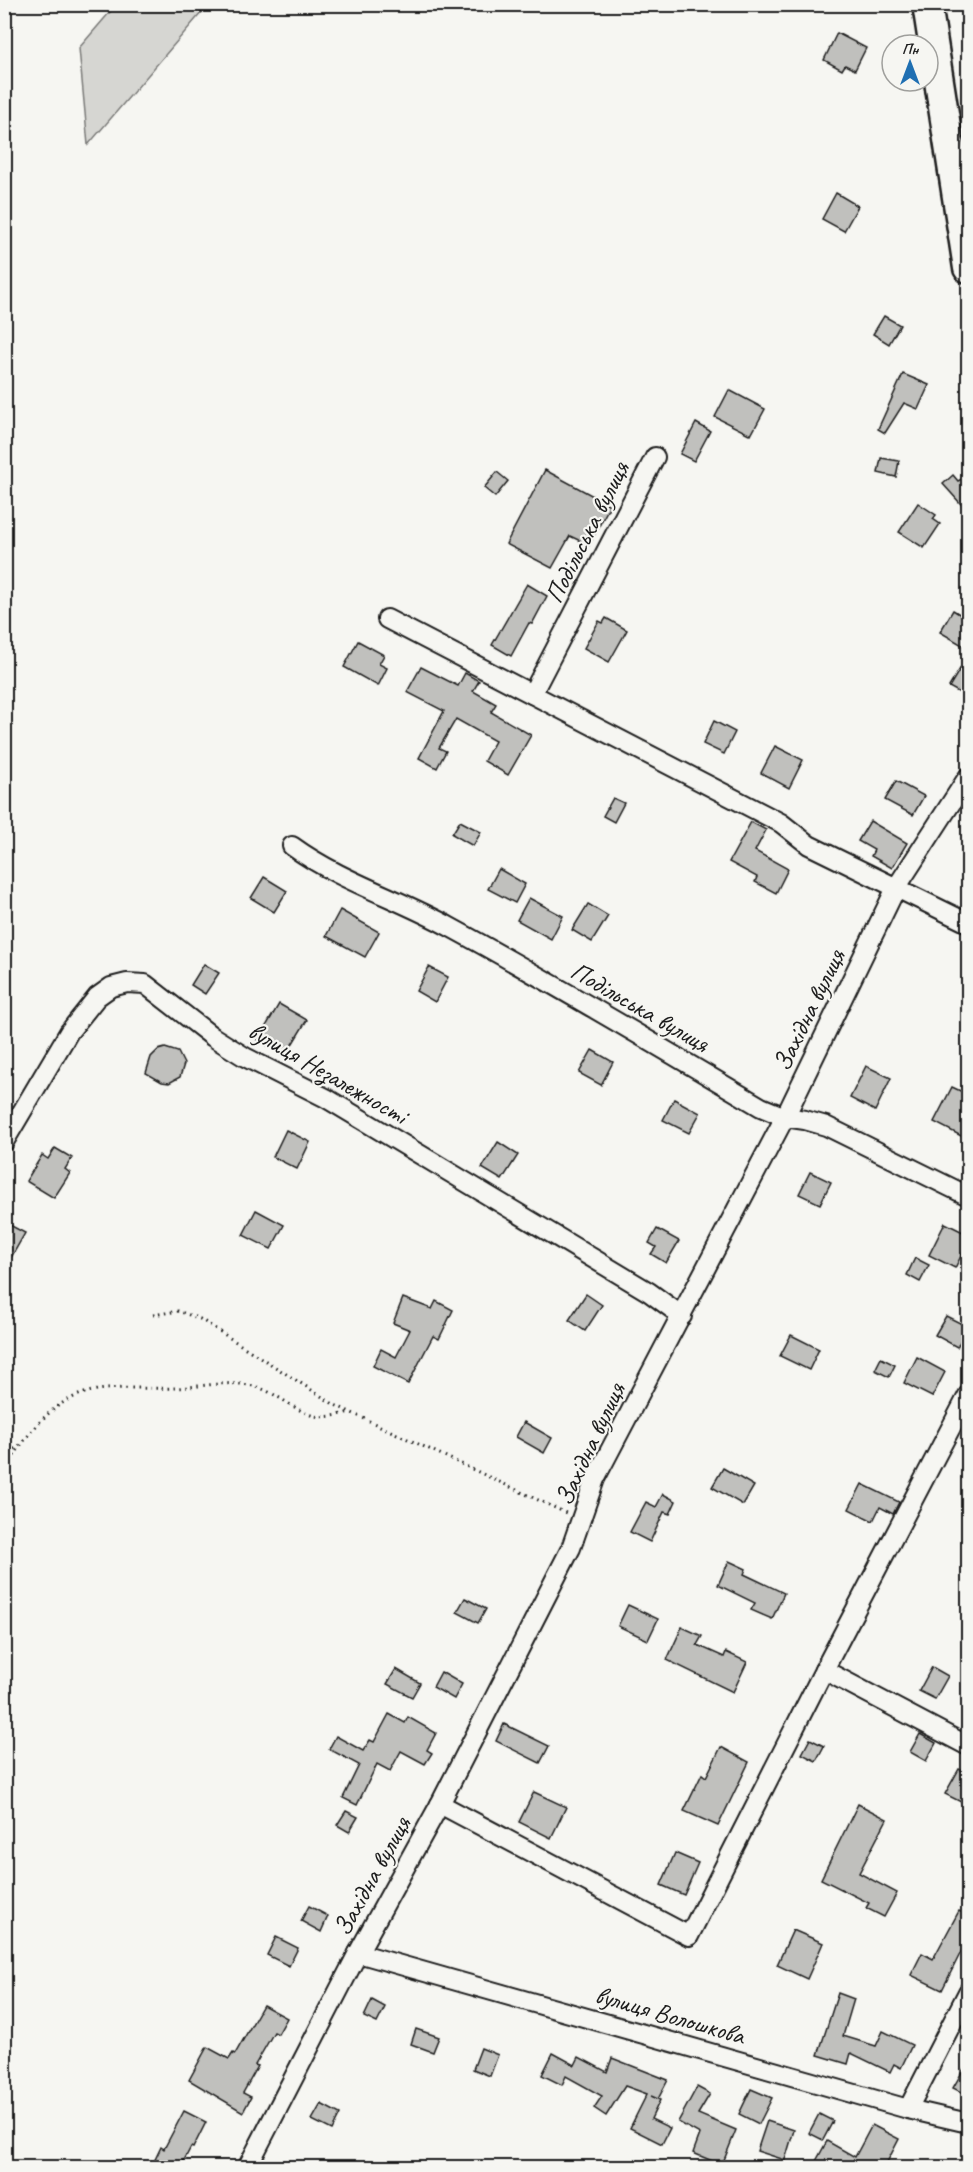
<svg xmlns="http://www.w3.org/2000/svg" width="973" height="2172" font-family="Caveat,sans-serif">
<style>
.green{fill:#d6d6d2;stroke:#797977;stroke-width:1.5}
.building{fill:#c0c0bd;stroke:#1c1c1c;stroke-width:1.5}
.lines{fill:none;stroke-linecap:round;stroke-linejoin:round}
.minor-casing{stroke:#1c1c1c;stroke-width:22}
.primary-casing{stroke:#1c1c1c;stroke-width:33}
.path{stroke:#1c1c1c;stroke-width:3;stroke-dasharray:1.5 4.5;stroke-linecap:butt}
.minor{stroke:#f6f6f2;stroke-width:18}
.primary{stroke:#f6f6f2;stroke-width:28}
.labels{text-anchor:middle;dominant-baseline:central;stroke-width:4.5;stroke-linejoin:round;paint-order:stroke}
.street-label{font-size:26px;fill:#1c1c1c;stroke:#f6f6f2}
</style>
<rect width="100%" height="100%" fill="#f6f6f2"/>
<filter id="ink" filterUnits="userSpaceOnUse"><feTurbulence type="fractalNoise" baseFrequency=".0167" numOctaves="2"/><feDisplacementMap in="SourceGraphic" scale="12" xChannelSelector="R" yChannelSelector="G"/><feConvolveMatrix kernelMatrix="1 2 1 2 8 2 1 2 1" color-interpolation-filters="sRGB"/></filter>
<g filter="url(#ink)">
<path class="green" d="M116,5H208L88,145L79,48Z"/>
<g class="building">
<path d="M837,33L866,48L855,70L845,65L842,70L824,60Z"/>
<path d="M836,193L858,206L844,231L822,219Z"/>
<path d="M884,316L900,325L889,344L873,334Z"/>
<path d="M903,374L929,385L918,409L904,403L885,433L878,429Z"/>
<path d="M729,390L765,409L751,435L715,417Z"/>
<path d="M696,423L710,431L694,461L680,454Z"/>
<path d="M881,458L899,461L896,477L878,473Z"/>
<path d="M545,470L610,505L589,545L570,536L552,568L506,544Z"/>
<path d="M497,472L508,481L495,497L484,488Z"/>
<path d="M953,475L958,481L969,475V513L943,484Z"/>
<path d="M918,503L936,515L933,519L940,524L924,548L899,532Z"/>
<path d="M527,584L547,596L532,624L529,623L511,656L492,645Z"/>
<path d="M953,610L969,620V649L940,632Z"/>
<path d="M606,618L627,630L609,662L584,648L599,621L603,623Z"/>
<path d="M358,641L384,655L379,664L387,668L378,686L344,667Z"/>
<path d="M969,654V698L949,687Z"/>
<path d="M421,667L458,686L465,673L479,681L473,691L496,704L491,712L531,735L508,775L484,761L495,741L456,719L439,748L446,751L437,768L419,758L444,711L407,692Z"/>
<path d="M714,721L735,732L724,754L703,744Z"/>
<path d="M775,746L803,760L789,788L761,773Z"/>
<path d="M896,781L924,796L913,815L885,800Z"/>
<path d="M613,798L624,803L614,822L603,816Z"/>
<path d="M460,821L481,832L473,846L452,834Z"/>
<path d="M870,821L907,843L892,868L871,856L874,850L858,841Z"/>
<path d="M751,822L766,830L755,851L788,869L776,893L755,882L757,877L729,862Z"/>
<path d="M499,869L525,884L515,903L488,889Z"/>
<path d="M264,877L287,891L274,912L251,898Z"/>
<path d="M529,898L563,916L551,939L517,920Z"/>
<path d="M588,904L608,916L592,942L572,930Z"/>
<path d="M340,910L379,932L365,957L326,936Z"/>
<path d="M204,964L219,973L205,994L191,985Z"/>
<path d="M429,967L448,977L435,1002L416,991Z"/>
<path d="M279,1004L307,1020L285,1056L258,1040Z"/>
<path d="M165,1048L178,1052L184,1064L180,1077L169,1083L162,1082L146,1073L151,1057L158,1050Z"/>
<path d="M592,1050L613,1062L601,1085L579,1073Z"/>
<path d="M866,1066L891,1078L875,1111L850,1098Z"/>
<path d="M952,1087L969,1095V1140L934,1122Z"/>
<path d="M674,1099L700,1113L689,1133L663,1120Z"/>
<path d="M286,1130L310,1142L297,1169L273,1157Z"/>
<path d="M498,1142L518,1155L502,1180L482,1168Z"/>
<path d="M55,1148L72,1158L65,1169L70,1173L54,1198L26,1181L42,1155L48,1159Z"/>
<path d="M810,1172L831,1182L820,1204L799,1194Z"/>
<path d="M256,1210L284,1225L271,1249L243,1235Z"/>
<path d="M4,1222L25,1233L4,1270Z"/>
<path d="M945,1223L969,1235V1240L955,1268L929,1255Z"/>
<path d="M657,1229L679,1241L666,1263L651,1254L656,1247L649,1243Z"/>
<path d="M915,1258L929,1265L920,1282L907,1275Z"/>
<path d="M586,1294L602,1305L585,1331L569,1320Z"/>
<path d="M403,1298L432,1309L436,1301L453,1310L439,1339L433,1336L408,1384L373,1366L381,1349L396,1357L410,1330L393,1323Z"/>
<path d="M946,1316L968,1327L957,1347L935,1335Z"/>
<path d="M791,1335L819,1349L809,1370L780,1356Z"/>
<path d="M917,1357L945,1372L932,1397L904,1383Z"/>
<path d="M881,1358L895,1365L889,1377L875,1370Z"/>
<path d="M524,1422L552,1438L544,1453L516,1437Z"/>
<path d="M723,1468L754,1486L743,1505L712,1487Z"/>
<path d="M862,1484L899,1502L893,1514L880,1507L873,1521L849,1509Z"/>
<path d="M663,1494L676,1501L670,1514L664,1512L650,1542L630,1532L646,1502L656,1507Z"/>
<path d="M729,1561L746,1569L744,1574L784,1593L772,1619L751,1610L755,1603L718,1585Z"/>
<path d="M465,1598L486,1609L478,1623L457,1612Z"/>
<path d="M628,1605L658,1619L648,1640L618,1626Z"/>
<path d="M682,1627L702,1636L697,1645L724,1657L726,1652L747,1662L733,1692L667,1660Z"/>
<path d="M932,1667L948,1676L935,1699L919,1691Z"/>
<path d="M396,1669L420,1683L412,1697L387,1684Z"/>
<path d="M441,1672L462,1684L454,1699L433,1687Z"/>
<path d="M389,1714L405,1723L408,1717L436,1733L427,1750L432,1753L425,1764L401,1751L390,1771L377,1764L357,1805L343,1798L359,1765L329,1749L336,1736L363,1751L370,1740L374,1742Z"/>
<path d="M504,1724L549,1746L540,1763L496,1741Z"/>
<path d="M920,1734L936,1743L926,1761L910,1752Z"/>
<path d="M810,1739L824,1746L816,1761L802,1754Z"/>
<path d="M721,1747L749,1762L718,1826L684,1811L702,1774L706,1777Z"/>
<path d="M959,1769L969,1774V1806L945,1794Z"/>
<path d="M534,1792L566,1807L551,1838L519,1822Z"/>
<path d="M858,1804L887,1819L859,1873L897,1893L884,1917L866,1908L869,1903L821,1879Z"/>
<path d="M346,1811L358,1817L349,1832L337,1825Z"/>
<path d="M675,1853L698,1863L684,1895L661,1885Z"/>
<path d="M309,1906L328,1916L321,1932L301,1921Z"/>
<path d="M959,1911L969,1916V1952L963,1948L942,1990L911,1975L922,1953L933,1959Z"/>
<path d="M793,1930L823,1943L807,1979L777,1965Z"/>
<path d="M276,1937L298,1948L289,1966L267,1955Z"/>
<path d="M838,1993L854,1999L843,2036L876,2046L883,2031L912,2045L901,2068L894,2064L890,2072L851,2053L848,2064L818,2055Z"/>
<path d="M372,2000L385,2007L377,2023L364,2017Z"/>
<path d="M263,2005L287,2018L278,2034L274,2032L255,2065L258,2066L243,2093L251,2097L243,2112L189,2080L207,2047L229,2059L233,2053L235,2054Z"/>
<path d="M416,2029L439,2037L433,2052L411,2044Z"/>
<path d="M481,2048L498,2055L490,2076L473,2069Z"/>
<path d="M553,2053L575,2065L579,2057L607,2072L612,2058L668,2080L658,2099L651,2096L660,2100L651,2119L670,2128L662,2144L630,2128L647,2094L625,2086L606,2116L594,2108L602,2096L566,2076L562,2085L542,2075Z"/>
<path d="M969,2060V2096L953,2088Z"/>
<path d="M697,2087L710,2094L698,2114L736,2130L722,2165L693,2153L700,2134L678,2122Z"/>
<path d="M751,2089L772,2098L759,2124L739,2114Z"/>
<path d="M321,2104L340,2114L332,2130L312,2120Z"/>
<path d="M184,2111L206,2122L193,2148L191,2147L180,2168H151L161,2147L164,2149Z"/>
<path d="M819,2114L833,2121L823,2140L809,2133Z"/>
<path d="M767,2121L794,2130L785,2160L757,2151Z"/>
<path d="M872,2125L899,2139L884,2168H823L815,2163L827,2141L855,2157Z"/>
</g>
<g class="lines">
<defs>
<g id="minor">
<path d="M387,619L781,823L809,845L968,923"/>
<path d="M532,694L655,457"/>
<path d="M292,846C340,881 398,898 450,927C555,984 658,1046 761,1107L785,1117L805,1120L826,1126L968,1196"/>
<path d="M4,1142L69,1032L97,997L111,987L127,983L145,984L213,1037L245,1057L326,1098L649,1292L682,1316"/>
<path d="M824,1670L968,1746"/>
<path d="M440,1804L689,1936L824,1670L968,1395"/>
<path d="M358,1953L908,2109L968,2123"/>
<path d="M908,2109L968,1992"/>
<path d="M247,2168L358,1953L440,1804L571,1548L595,1479L785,1117L896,888L968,777"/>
</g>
<path id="primary" d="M927,4L968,268"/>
</defs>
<use href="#minor" class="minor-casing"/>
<use href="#primary" class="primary-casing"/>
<g class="path">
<path d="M153,1315L178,1311L200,1319L335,1405L566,1513"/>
<path d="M4,1456L20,1445"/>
<path d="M4,1471C26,1437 47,1403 88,1392C109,1386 152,1389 175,1388C200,1387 228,1380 253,1386C275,1391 295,1411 314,1416C326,1418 339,1415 350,1412"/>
</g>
<use href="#minor" class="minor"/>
<use href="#primary" class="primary"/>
</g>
</g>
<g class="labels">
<g class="street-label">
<text transform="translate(587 532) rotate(-63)">Подільська вулиця</text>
<text transform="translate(640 1007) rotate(30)">Подільська вулиця</text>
<text transform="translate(809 1010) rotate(-64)">Західна вулиця</text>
<text transform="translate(328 1073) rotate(30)">вулиця Незалежності</text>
<text transform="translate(590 1444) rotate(-65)">Західна вулиця</text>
<text transform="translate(372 1876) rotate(-61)">Західна вулиця</text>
<text transform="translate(670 2015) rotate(16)">вулиця Волошкова</text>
</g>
</g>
<rect width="973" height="2172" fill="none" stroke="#f6f6f2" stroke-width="24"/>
<rect x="12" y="12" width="949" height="2148" fill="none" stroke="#1c1c1c" stroke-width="2" filter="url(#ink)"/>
<g transform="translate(910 63)"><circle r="28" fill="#f6f6f2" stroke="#9f9f9c" stroke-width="1.5"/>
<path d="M0-4.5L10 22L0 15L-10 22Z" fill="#1f6fb2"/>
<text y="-9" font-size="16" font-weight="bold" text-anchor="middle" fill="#1c1c1c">Пн</text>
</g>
</svg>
